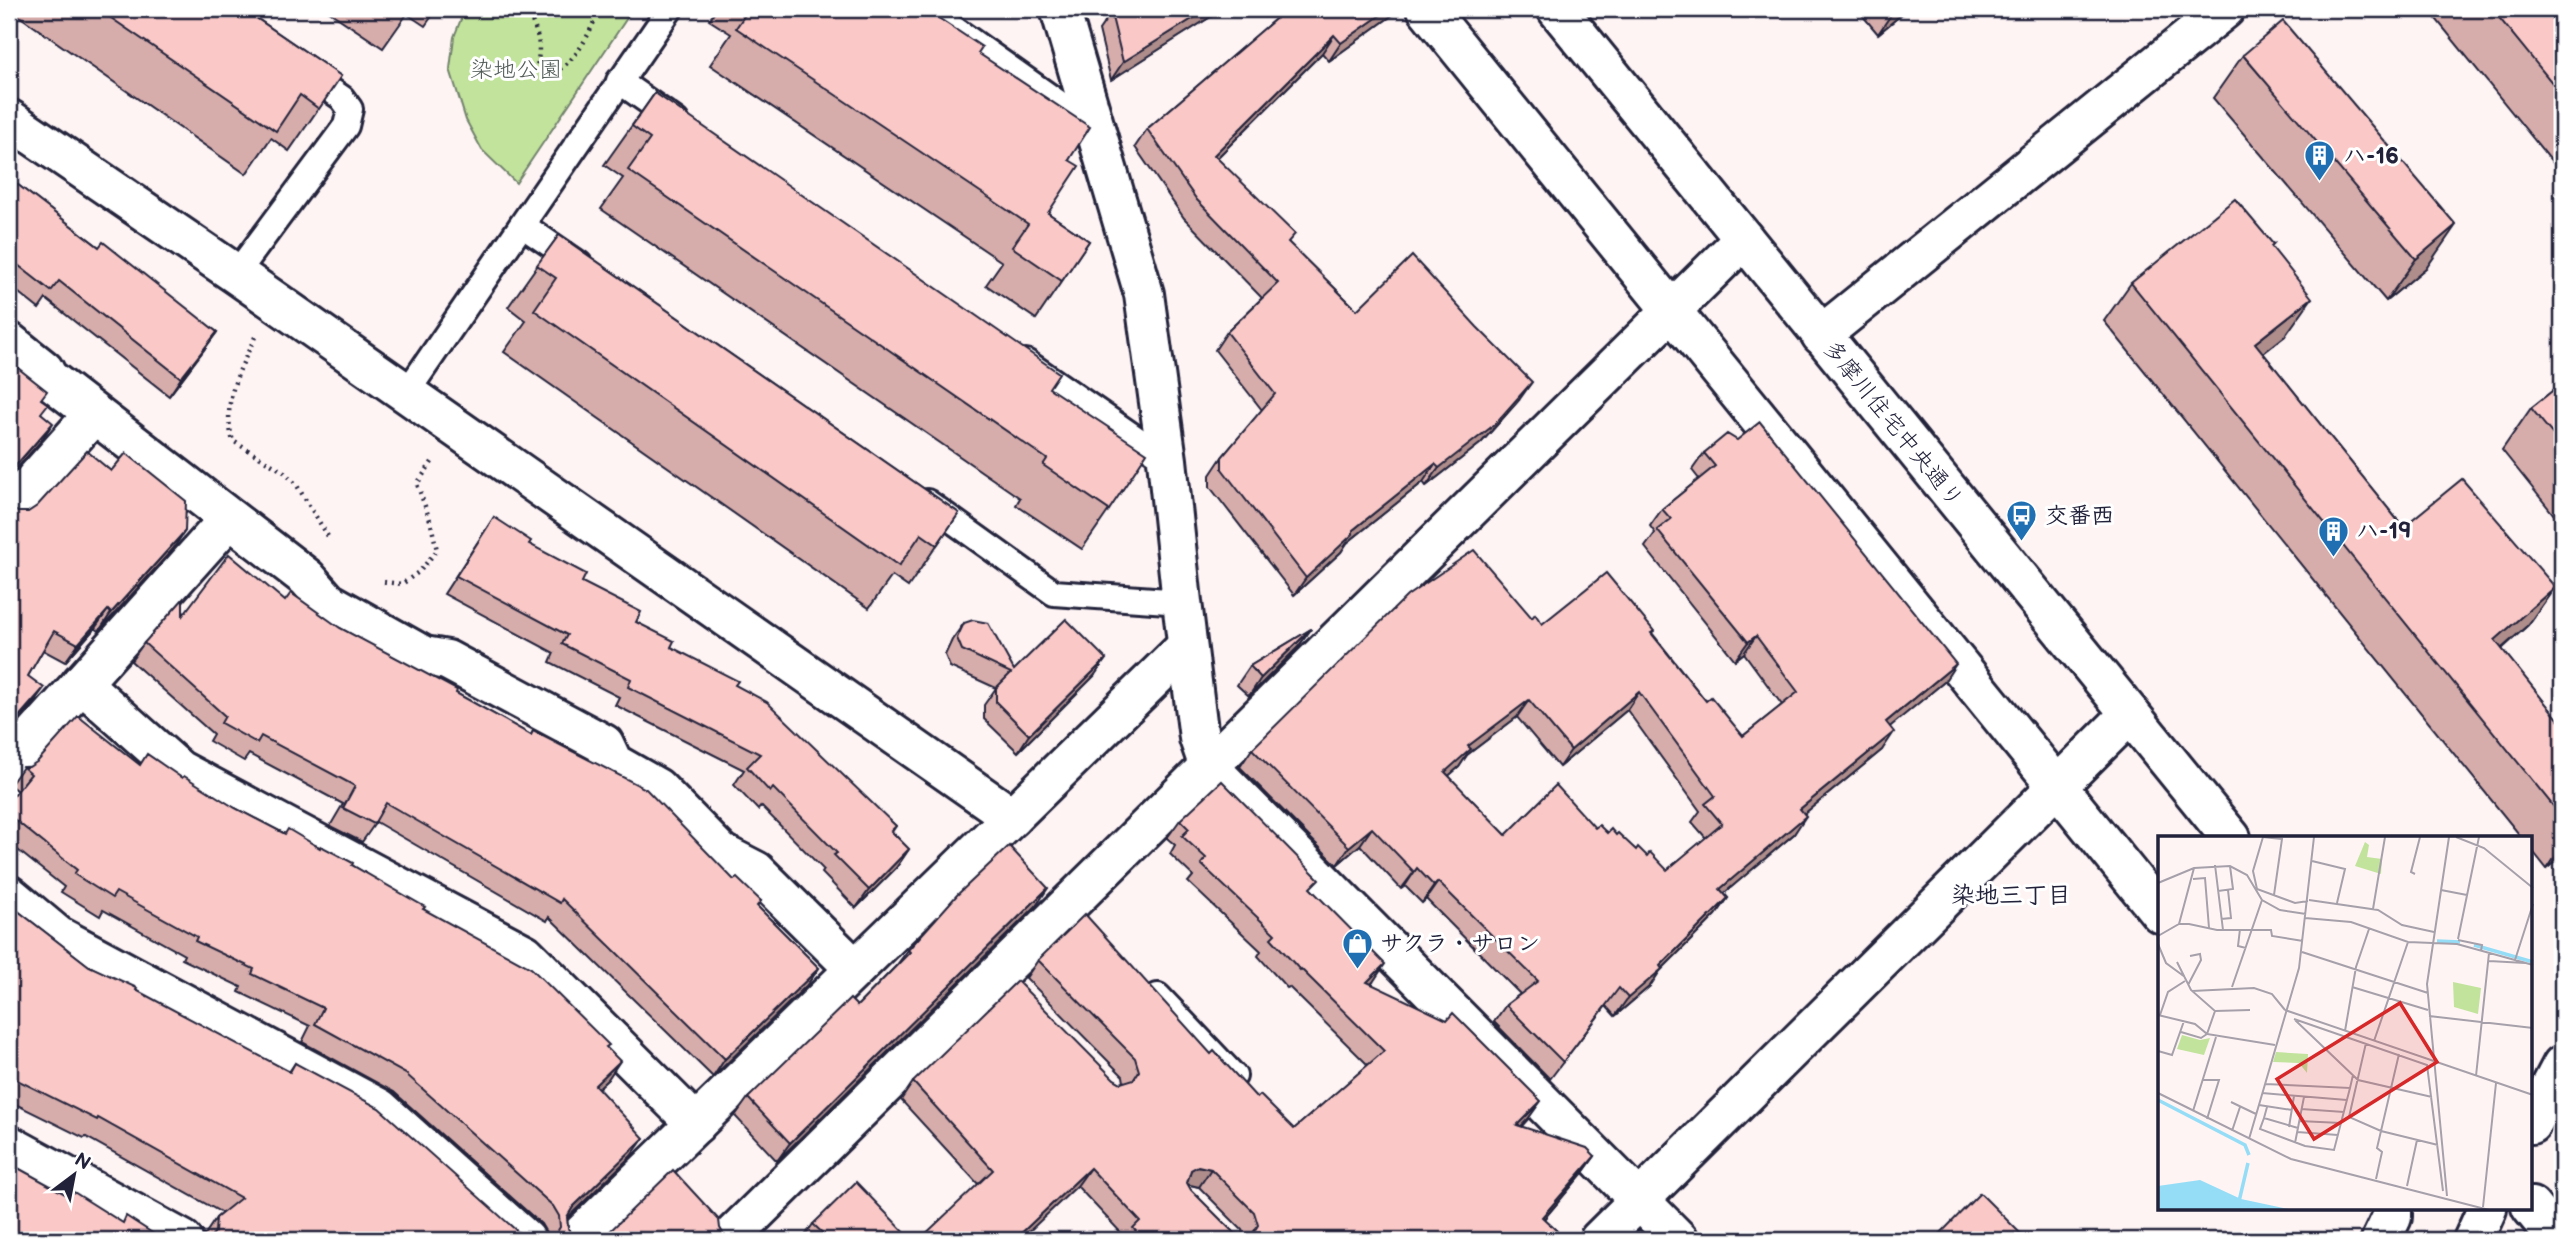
<svg xmlns="http://www.w3.org/2000/svg" width="2571" height="1249" font-family="'Balsamiq Sans','Klee One',sans-serif">
<style>
.green{fill:#c2e39c;stroke:#72826c;stroke-width:2}
.lines{fill:none;stroke-linecap:round;stroke-linejoin:round}
.lane-casing{stroke:#22223b;stroke-width:30}
.street-casing{stroke:#22223b;stroke-width:44}
.secondary-casing{stroke:#22223b;stroke-width:44}
.path{stroke:#22223b;stroke-width:4.5;stroke-dasharray:2 5;stroke-linecap:butt}
.lane{stroke:#fff;stroke-width:24}
.street{stroke:#fff;stroke-width:38}
.secondary{stroke:#fff;stroke-width:38}
.wall{fill:#d7adab;stroke:#22223b;stroke-width:2;fill-rule:evenodd}
.shaded-wall{fill:#af8d8b;stroke:#22223b;stroke-width:2}
.building{fill:#fac9c7;stroke:#22223b;stroke-width:2;fill-rule:evenodd}
.labels{text-anchor:middle;dominant-baseline:central;stroke-width:6;stroke-linejoin:round;paint-order:stroke}
.park-label{font-size:23px;fill:#525c58;stroke:#fff}
.poi-label{font-size:23px;font-weight:bold;fill:#22223b;stroke:#fff;text-anchor:start}
.street-label{font-size:23px;fill:#22223b;stroke:#fff}
.neighbourhood-label{font-size:24px;font-weight:bold;fill:#22223b;stroke:#fff}
.inset-river{fill:none;stroke:#95ddf6;stroke-width:3.5}
.inset-road{fill:none;stroke:#a6a0aa;stroke-width:2}
.view{fill:#d62828;fill-opacity:0.15;stroke:#d62828;stroke-width:3.5}
.inset-edge{fill:none;stroke:#22223b;stroke-width:3.5}
</style>
<rect width="100%" height="100%" fill="#fef4f4"/>
<filter id="ink" filterUnits="userSpaceOnUse"><feTurbulence type="fractalNoise" baseFrequency=".0143" numOctaves="2"/><feDisplacementMap in="SourceGraphic" scale="14" xChannelSelector="R" yChannelSelector="G"/><feConvolveMatrix kernelMatrix="1 2 1 2 8 2 1 2 1" color-interpolation-filters="sRGB"/></filter>
<g filter="url(#ink)">
<path class="green" d="M465,9H633L516,183L482,150L466,120L450,69L454,37Z"/>
<g class="lines">
<defs>
<g id="lane">
<path d="M926,9L1094,128"/>
<path d="M619,81L676,121"/>
<path d="M522,225L579,264"/>
<path d="M236,274L346,126L350,109L342,98L303,71"/>
<path d="M1026,362L1167,460"/>
<path d="M407,392L670,9"/>
<path d="M927,502L1054,593L1182,602"/>
<path d="M1158,996L1234,1076"/>
</g>
<g id="street">
<path d="M1060,9L1144,294L1167,460L1182,602L1199,738L1209,767L1679,1240"/>
<path d="M1427,9L2160,913"/>
<path d="M9,119L236,274L1012,817L1187,646"/>
<path d="M9,342L44,370L48,378L307,578L328,602L424,656L447,660L604,744L613,763L657,788L721,853L756,871L855,969"/>
<path d="M9,509L93,415"/>
<path d="M81,683L179,770L525,954L696,1124"/>
<path d="M9,764L229,519"/>
<path d="M9,895L58,936L379,1108L526,1240"/>
<path d="M9,1145L183,1240"/>
<path d="M576,1240L1012,817"/>
<path d="M728,1240L1744,239"/>
<path d="M1599,1240L2130,714"/>
<path d="M2381,1240L2392,1217V1209"/>
</g>
<g id="secondary">
<path d="M1557,9L2231,838"/>
<path d="M1821,335L2225,9"/>
<path d="M2531,1124L2562,1065"/>
<path d="M2531,1207L2558,1240"/>
<path d="M2473,1240L2487,1209"/>
</g>
</defs>
<use href="#lane" class="lane-casing"/>
<use href="#street" class="street-casing"/>
<use href="#secondary" class="secondary-casing"/>
<g class="path">
<path d="M526,9C537,31 542,41 537,66L557,71C579,57 590,33 599,9"/>
<path d="M255,337C239,372 221,401 233,441L284,472L296,484L329,538"/>
<path d="M384,582L402,584L420,571L437,550L430,520L417,484L432,462"/>
</g>
<use href="#lane" class="lane"/>
<use href="#street" class="street"/>
<use href="#secondary" class="secondary"/>
</g>
<g class="wall">
<path d="M9,9H243L341,76L289,151L271,138L246,174Z"/>
<path d="M325,9H437L425,26L407,14L383,48Z"/>
<path d="M717,9H925L978,53L1069,160L1048,213L1089,241L1036,319L986,285L1002,262L710,65L731,34L709,20Z"/>
<path d="M1223,9L1111,80L1099,30L1111,13Z"/>
<path d="M1287,9H1398L1394,14L1329,61L1322,53L1217,158L1289,243L1357,310L1519,400L1481,443L1426,486L1423,482L1347,543L1341,552L1294,595L1210,487V475L1222,457L1262,410L1215,350L1227,332L1262,298L1184,218L1135,147L1147,129Z"/>
<path d="M1857,9H1908L1878,34Z"/>
<path d="M2428,9H2562V174Z"/>
<path d="M2243,55L2427,267L2386,301L2213,98Z"/>
<path d="M655,93L1049,388L1109,510L1082,549L1016,505L1020,498L601,209L623,178L604,165Z"/>
<path d="M9,178L99,247L217,332L169,396L46,299L39,309L9,285Z"/>
<path d="M559,235L959,513L908,587L892,576L869,608L504,352L526,321L508,307Z"/>
<path d="M2273,244L2271,246L2285,336L2263,353L2403,527L2555,587L2528,625L2502,649L2562,724V857L2547,869L2531,849V838H2522L2104,321L2131,283Z"/>
<path d="M2562,383V525L2502,450L2531,408Z"/>
<path d="M1704,453L1944,682L1890,726L1882,750L1804,814L1794,834L1724,893L1728,898L1716,915L1660,971L1650,986L1615,1016L1606,1006L1550,1079L1494,1022L1506,1005L1520,994L1426,899L1422,903L1405,886L1401,889L1360,845L1337,865L1240,767L1252,749L1532,618L1542,624L1652,633L1706,701L1743,736L1782,705L1744,653L1735,660L1645,547L1655,533L1650,526L1662,509L1699,479L1692,470ZM1627,710L1700,811L1692,822L1706,838L1667,870L1636,850L1616,835L1595,828L1506,835L1448,776L1459,767L1467,755L1517,717L1559,767Z"/>
<path d="M9,508L18,512L173,549L99,631L95,628L65,662L43,650L28,676L31,706L9,732Z"/>
<path d="M494,517L529,544L671,647L735,685L896,826L892,832L909,849L896,868L856,908L822,873L824,870L761,806L758,810L734,785L744,770L615,705L619,697L550,662L554,653L444,594Z"/>
<path d="M285,601L340,628L531,735L533,731L734,880L761,901L757,906L819,968L806,986L713,1077L549,917L547,921L376,822L362,842L330,826L343,804L249,754L244,761L209,741L213,734L131,661L144,643L183,615Z"/>
<path d="M964,623L1014,670L1094,676L1018,752L984,719V705L996,688L950,667L945,655L952,640Z"/>
<path d="M1311,629L1298,647L1249,696L1237,685L1250,666Z"/>
<path d="M140,764L182,778L235,808L285,834L320,847L352,865L423,909L606,1048L608,1079L598,1088L631,1156L567,1218L568,1228L572,1237L578,1240H547V1234L541,1224L394,1092L302,1042L310,1026L239,992L241,987L182,959L184,955L103,910L100,916L61,892L64,887L9,843V801L17,791L10,785L23,767Z"/>
<path d="M1180,820L1312,890L1373,982L1371,984L1528,1119L1521,1127L1595,1156L1582,1174L1544,1219L1557,1231L1550,1240H1124L1126,1238L1077,1186L978,1184L901,1100L913,1082L1114,1079L1121,1083L1124,1082L1123,1076L1026,978L1038,960L1211,1054L1257,1098L1294,1129L1368,1065L1289,987L1287,988L1258,956L1261,951L1188,882L1193,876L1170,854L1175,845L1167,838ZM1187,1184L1199,1187L1242,1230L1243,1236L1234,1233L1191,1190Z"/>
<path d="M9,904L89,966L289,1072L295,1063L527,1240H203L204,1236L216,1218L222,1213L86,1137L84,1138L9,1101Z"/>
<path d="M1036,906L777,1161L735,1116L748,1098L857,1006L896,966L908,950Z"/>
<path d="M813,1224L912,1240H802Z"/>
</g>
<g class="shaded-wall">
<path d="M1208,9H1223L1111,80L1123,62Z"/>
<path d="M1389,9H1398L1394,14L1329,61L1341,43Z"/>
<path d="M1895,9H1908L1878,34Z"/>
<path d="M1334,35L1322,53L1202,173L1214,155Z"/>
<path d="M2456,225L2427,267L2386,301L2416,259Z"/>
<path d="M2312,298L2285,336L2228,381L2255,343Z"/>
<path d="M217,332L204,350L169,396L181,378Z"/>
<path d="M1532,382L1519,400L1481,443L1426,486L1439,468Z"/>
<path d="M53,423L41,441L9,477V473Z"/>
<path d="M1435,464L1423,482L1347,543L1341,552L1294,595L1306,578L1353,530Z"/>
<path d="M185,531L173,549L99,631L111,613Z"/>
<path d="M2555,587L2528,625L2468,678L2495,640Z"/>
<path d="M108,610L95,628L65,662L78,644Z"/>
<path d="M1311,629L1298,647L1249,696L1261,678Z"/>
<path d="M1756,636L1744,653L1735,660L1748,642Z"/>
<path d="M1106,659L1094,676L1018,752L1029,735Z"/>
<path d="M1956,664L1944,682L1874,740L1886,722Z"/>
<path d="M44,688L31,706L9,732V728Z"/>
<path d="M1639,692L1627,710L1559,767L1571,750Z"/>
<path d="M1529,700L1517,717L1467,755L1459,767L1432,790L1445,772L1468,746Z"/>
<path d="M1894,732L1882,750L1788,827L1800,809Z"/>
<path d="M1806,816L1794,834L1708,907L1720,889Z"/>
<path d="M1372,828L1360,845L1337,865L1349,847Z"/>
<path d="M2562,847V857L2547,869Z"/>
<path d="M909,849L896,868L856,908L869,890Z"/>
<path d="M1417,868L1405,886L1401,889L1414,872Z"/>
<path d="M1438,882L1426,899L1422,903L1434,886Z"/>
<path d="M1048,888L1036,906L777,1161L790,1143Z"/>
<path d="M1728,898L1716,915L1660,971L1650,986L1615,1016L1628,998Z"/>
<path d="M1385,964L1373,982L1355,1000L1367,982Z"/>
<path d="M819,968L806,986L713,1077L725,1059Z"/>
<path d="M620,1061L608,1079L582,1103L595,1085Z"/>
<path d="M1541,1101L1528,1119L1505,1143L1517,1125Z"/>
<path d="M644,1138L631,1156L560,1225L573,1207Z"/>
<path d="M1595,1156L1582,1174L1530,1235L1542,1217Z"/>
<path d="M1198,1166L1211,1169L1199,1187L1186,1184L1191,1170Z"/>
<path d="M1090,1168L1077,1186L1020,1240H1014Z"/>
</g>
<g class="building">
<path d="M98,9H243L341,76L319,109L300,95L276,131Z"/>
<path d="M749,9H925L982,47L978,53L1090,127L1069,160L1079,166L1048,213L1089,241L1062,281L1012,247L1028,224L736,28Z"/>
<path d="M1117,9H1208L1123,62L1111,13Z"/>
<path d="M1287,9H1389L1341,43L1334,35L1214,155L1295,234L1288,242L1357,310L1412,256L1477,327L1532,382L1494,425L1439,468L1435,464L1353,530V534L1306,578L1222,469V457L1275,394L1227,332L1278,283L1197,200L1147,129Z"/>
<path d="M2492,9H2562V95Z"/>
<path d="M2283,21L2456,225L2416,259L2243,55Z"/>
<path d="M655,93L1059,373L1049,388L1147,453L1109,510L1043,465L1047,459L628,170L650,139L632,126Z"/>
<path d="M9,178L99,247L103,242L217,332L181,378L59,281L51,291L9,258Z"/>
<path d="M2235,199L2273,244L2271,246L2312,298L2255,343L2403,527L2462,479L2555,587L2495,640L2562,724V817L2131,283Z"/>
<path d="M559,235L959,513L937,545L921,534L899,566L534,310L556,278L537,265Z"/>
<path d="M9,361L47,391L41,399L48,404L41,413L53,423L9,473Z"/>
<path d="M2562,383V446L2531,408Z"/>
<path d="M1760,422L1956,664L1886,722L1894,732L1800,809L1806,816L1720,889L1728,898L1660,966L1662,969L1628,998L1619,988L1563,1062L1506,1005L1538,981L1438,882L1434,886L1417,868L1414,872L1372,828L1349,847L1252,749L1407,596L1474,550L1532,618L1535,614L1542,624L1606,573L1654,631L1651,633L1706,701L1711,697L1743,736L1798,692L1756,636L1748,642L1657,530L1671,519L1662,509L1715,466L1704,453L1727,434L1737,440ZM1639,692L1715,796L1705,804L1722,824L1667,870L1650,852L1647,856L1638,847L1636,850L1618,833L1616,835L1611,829L1607,833L1599,825L1595,828L1556,785L1506,835L1445,772L1471,749L1468,746L1529,700L1571,750Z"/>
<path d="M87,451L111,471L126,453L186,501L185,531L111,613L108,610L78,644L54,631L28,676L44,688L9,728V508L18,512H28L37,506Z"/>
<path d="M494,517L531,541L529,544L586,574L582,582L641,612L636,622L674,641L671,647L738,681L735,685L767,702L896,826L891,831L909,849L869,890L834,855L837,853L773,788L770,792L747,767L760,754L628,687L631,679L562,644L567,635L456,576Z"/>
<path d="M229,554L285,601L291,593L340,628L457,690L456,693L531,735L533,731L646,789L734,880L737,878L761,901L757,906L819,968L725,1059L562,899L560,903L386,803L374,824L343,808L355,786L261,736L257,743L221,723L225,716L144,643L183,599V615Z"/>
<path d="M1066,619L1106,659L1029,735L996,702V688L1011,673L962,650L957,638L964,623L973,620L988,623L1014,670Z"/>
<path d="M1311,629L1261,678L1250,666Z"/>
<path d="M78,716L140,765L147,754L182,778L184,776L235,808L285,834L288,829L320,848L321,846L353,863L352,865L425,907L423,909L531,968L609,1045L606,1047L620,1061L595,1085L644,1138L573,1207L567,1217L568,1228L572,1237L578,1240H549L554,1237L560,1227L559,1216L553,1206L406,1074L315,1024L323,1008L252,974L254,969L195,941L197,937L116,892L112,898L74,874L77,870L9,815V801L31,774L23,767H29L38,761Z"/>
<path d="M1222,781L1319,879L1310,888L1385,964L1367,982L1447,1020L1453,1013L1541,1101L1517,1125L1587,1148L1595,1156L1542,1217L1557,1231L1548,1240H1144L1133,1228L1140,1221L1090,1168L1014,1240H919L993,1170L913,1082L1017,981L1114,1079L1121,1083L1134,1079L1139,1071L1135,1058L1038,960L1085,914L1211,1054L1214,1051L1257,1098L1260,1095L1294,1129L1384,1051L1301,969L1300,970L1271,938L1275,934L1201,864L1206,858L1182,836L1189,829L1180,820ZM1198,1166L1211,1169L1254,1212L1258,1225L1253,1233L1247,1237L1234,1233L1191,1190L1187,1183L1191,1170Z"/>
<path d="M1009,846L1048,888L790,1143L748,1098L850,999L857,1006L910,952L908,950L957,895Z"/>
<path d="M9,904L89,966L137,988L136,990L290,1072L295,1063L379,1108L527,1240H208L215,1232L216,1218L241,1198L98,1118L97,1120L9,1076Z"/>
<path d="M9,1163L67,1195L69,1189L123,1223L126,1216L163,1240H9Z"/>
<path d="M673,1170L719,1220L720,1228L725,1237L730,1240H599L603,1238Z"/>
<path d="M856,1182L912,1240H830L813,1224Z"/>
<path d="M1980,1193L2027,1240H1934Z"/>
</g>
</g>
<defs>
<symbol id="building-pin" viewBox="-11 -11 22 30"><path d="M0 17L-7.5 6A9.5 9.5 0 1 1 7.5 6Z" fill="#1f6fb2" stroke="#fff"/><path d="M-4-6H4V6H1V3H-1V6H-4ZM-2.5-4.3h1.7v1.8h-1.7ZM.8-4.3h1.7v1.8H.8ZM-2.5-1h1.7V.8h-1.7ZM.8-1h1.7V.8H.8Z" fill="#fff"/></symbol>
<symbol id="bus-pin" viewBox="-11 -11 22 30"><path d="M0 17L-7.5 6A9.5 9.5 0 1 1 7.5 6Z" fill="#1f6fb2" stroke="#fff"/><path d="M-5-6H5V4H4V6H2V4H-2V6H-4V4H-5ZM-3.5-4V0h7V-4ZM-3.5 1.2v1.5H-2V1.2ZM2 1.2v1.5H3.5V1.2Z" fill="#fff"/></symbol>
<symbol id="shop-pin" viewBox="-11 -11 22 30"><path d="M0 17L-7.5 6A9.5 9.5 0 1 1 7.5 6Z" fill="#1f6fb2" stroke="#fff"/><path d="M-5-2.5h2.3a2.7 3.5 0 0 1 5.4 0H5L5.5 6h-11ZM-1.5-2.5h3a1.5 2.3 0 0 0-3 0Z" fill="#fff"/></symbol>
</defs>
<g fill-rule="evenodd">
<use href="#building-pin" x="2302" y="138" width="35" height="47"/>
<use href="#bus-pin" x="2004" y="498" width="35" height="47"/>
<use href="#building-pin" x="2316" y="514" width="35" height="47"/>
<use href="#shop-pin" x="1340" y="926" width="35" height="47"/>
</g>
<g class="labels">
<g class="park-label">
<text x="516" y="70">染地公園</text>
</g>
<g class="poi-label">
<text x="2343" y="156">ハ-16</text>
<text x="2045" y="516">交番西</text>
<text x="2356" y="531">ハ-19</text>
<text x="1380" y="944">サクラ・サロン</text>
</g>
<g class="street-label">
<text transform="translate(1893 424) rotate(51)">多摩川住宅中央通り</text>
</g>
<g class="neighbourhood-label">
<text x="2011" y="895">染地三丁目</text>
</g>
</g>
<g transform="translate(2158 836)">
<rect width="374" height="374" fill="#fef4f4"/>
<path d="M207,6L211,9L209,21L224,23L223,38L197,30ZM295,146L323,152L320,178L296,171ZM24,199L42,204L52,202L46,219L19,213ZM118,216L150,218L149,237L141,227L115,226Z" fill="#c2e39c"/>
<path d="M42,344L83,363L135,374H0V350Z" fill="#95ddf6"/>
<path class="inset-river" d="M279,105L302,106M316,109L375,126M0,264L87,309L91,319M79,374L90,327"/>
<path class="inset-road" d="M104,1L124,3L116,59M105,1L95,35L99,53L137,67L150,65M298,1L326,12L375,52M154,25L187,33L179,67M57,29L65,94M257,38L253,36L262,1M35,43L47,42L51,92M0,47L36,32L72,30L89,39L104,64L122,74L148,78M283,54L309,59M60,55L75,53L72,30M151,64L220,74L244,89L276,96M215,73L227,1M147,82L193,86L250,106L299,108L375,129M63,83L73,82L70,54M21,88L36,32M82,93L80,110L88,112M0,100L21,88H31L59,94H113L114,100L145,105M300,103L321,1M300,104L324,109L323,115M0,108L8,127L27,141M144,116L270,157M357,124L375,68M331,125L367,127M19,126L33,154L57,175L49,198L117,209M30,149L43,124L42,118L32,120M74,151L104,64M194,151L270,174M34,155L96,152L114,158L127,174M127,174L375,259M57,175L92,174M0,179L37,188L49,198L43,202L23,196M2,179L10,156L27,145M271,180L375,192M136,183L269,229L285,355M137,184L200,244L274,261M187,195L198,131L211,93M216,205L250,106M208,207L191,281L223,295L280,309M0,215L14,219L26,185M318,240L331,117M44,244H61L49,283M107,248L192,252L195,239M0,257L133,323L331,374M104,257L189,264M73,266L98,278M101,269L134,274M109,271L106,282L140,292M143,273L186,276M35,275L58,201M106,282L102,293L147,310L176,314L192,252M141,285L183,287M131,291L136,260M74,295L82,271M139,296L180,299M91,303L141,132L156,1M137,307L146,261M218,343L224,316L219,312L241,218M249,350L259,304M289,360L269,148L291,1M325,371L338,247"/>
<path class="view" d="M242,167L279,226L156,303L119,243Z"/>
<rect width="374" height="374" class="inset-edge"/>
</g>
<rect width="2571" height="1249" fill="none" stroke="#fff" stroke-width="35"/>
<rect x="18" y="18" width="2536" height="1214" fill="none" stroke="#22223b" stroke-width="2.5" filter="url(#ink)"/>
<g transform="translate(74 1175) rotate(32)" stroke="#ffffff" stroke-width="5" paint-order="stroke">
<path d="M0-5L12 26L0 18L-12 26Z" fill="#22223b"/>
<text y="-10" font-size="19" font-weight="bold" text-anchor="middle" fill="#22223b">N</text>
</g>
</svg>
